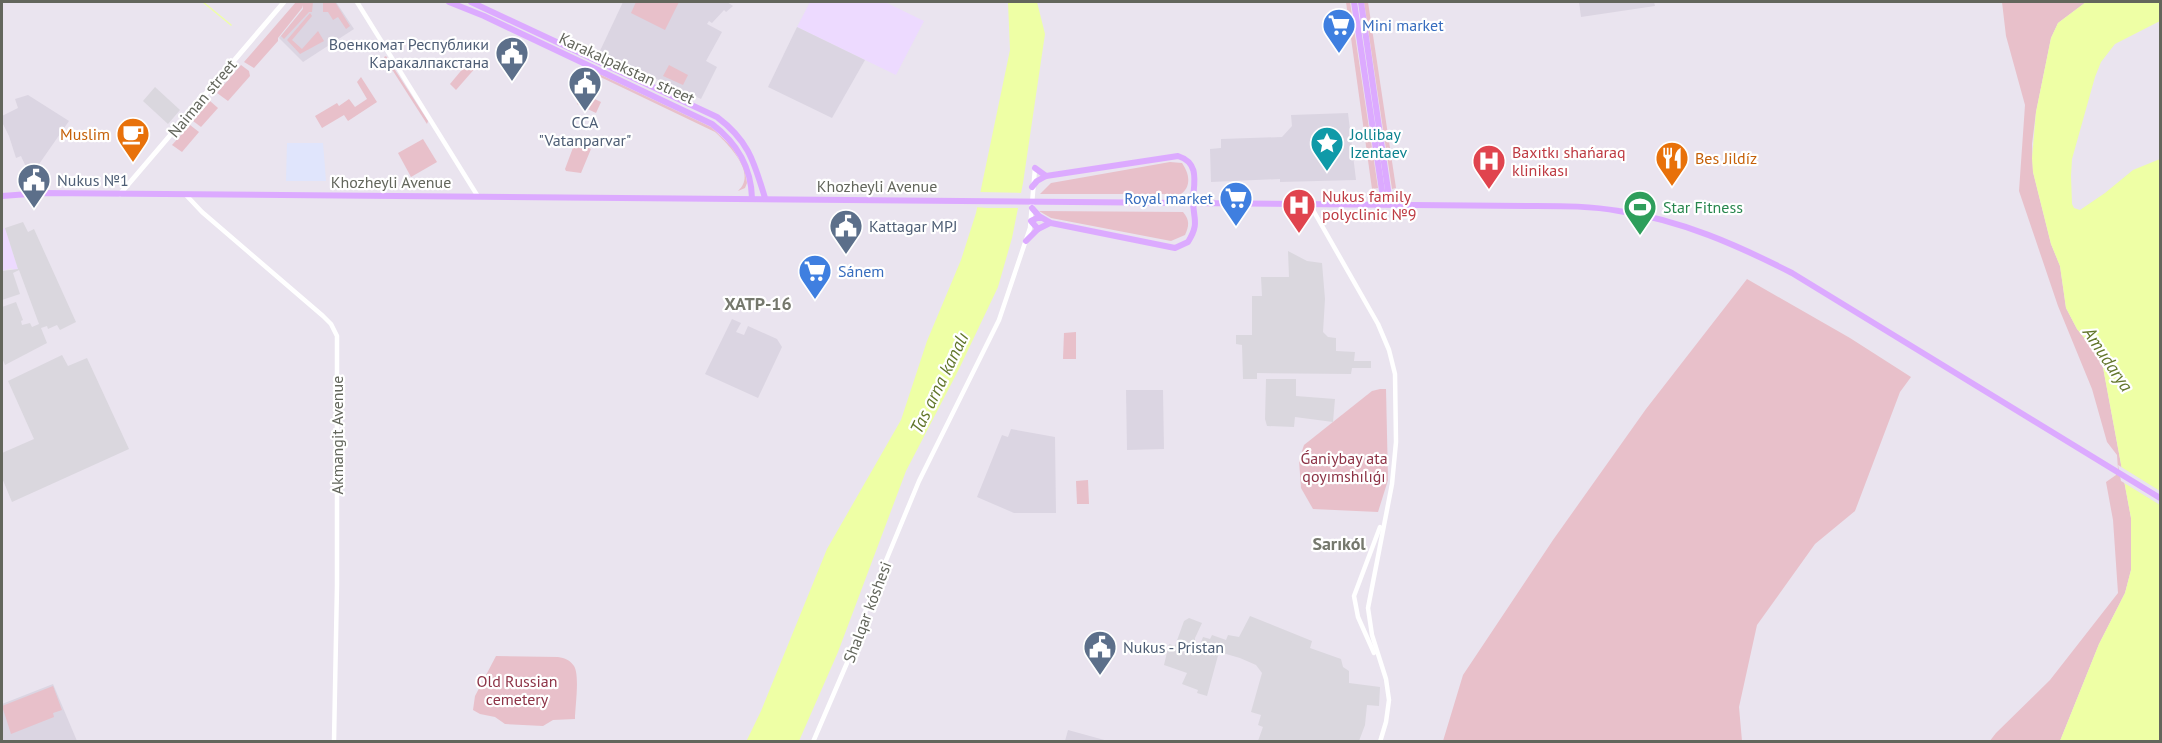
<svg xmlns="http://www.w3.org/2000/svg" width="2162" height="743" font-family="'PT Sans',sans-serif">
<style>
.commercial{fill:#eddaff}
.industrial{fill:#dad7de}
.education{fill:#dbd5e2}
.medical{fill:#e0e5fc}
.green{fill:#e8c0ca}
.water{fill:#eeffa5}
.pier{fill:#eae4ef}
.lines{fill:none;stroke-linecap:round;stroke-linejoin:round}
.stream{stroke:#eeffa5;stroke-width:1.5}
.tertiary{stroke:#fff;stroke-width:4.5}
.secondary{stroke:#fff;stroke-width:5}
.primary{stroke:#dcaaff;stroke-width:6}
.labels{text-anchor:middle;dominant-baseline:central;stroke-width:4.5;stroke-linejoin:round;paint-order:stroke}
.shop-label{font-size:16px;fill:#366cbe;stroke:#fff;text-anchor:start}
.service-label{font-size:16px;fill:#4e5e75;stroke:#fff;text-anchor:start}
.street-label{font-size:16px;fill:#63665c;stroke:#fff}
.food-label{font-size:16px;fill:#c56008;stroke:#fff;text-anchor:end}
.culture-label{font-size:16px;fill:#0d838f;stroke:#fff;text-anchor:start}
.health-label{font-size:16px;fill:#be3a42;stroke:#fff;text-anchor:start}
.leisure-label{font-size:16px;fill:#27864d;stroke:#fff;text-anchor:start}
.park-label{font-size:16px;fill:#8d3346;stroke:#fff}
.neighbourhood-label{font-size:18px;font-weight:bold;fill:#75786d;stroke:#fff}
.water-label{font-size:18px;font-style:italic;fill:#62762b;stroke:#fff}
</style>
<rect width="100%" height="100%" fill="#eae4ef"/>
<g class="commercial">
<path d="M810,2H885L924,21L896,75L797,27Z"/>
<path d="M5,228L18,269L13,270L12,268L2,271V229Z"/>
</g>
<g class="industrial">
<path d="M155,87L180,110L168,124L143,101Z"/>
<path d="M23,222L28,232L34,229L76,322L60,330L57,325L48,329L47,326L41,328L47,343L5,365L2,358V307L16,302L23,320L21,321L22,325L30,323L32,327L39,324L19,270L13,273L20,294L2,300V271L18,269L5,228Z"/>
<path d="M1288,251L1307,261L1322,263L1325,299L1323,332L1328,337L1336,338V351L1355,352L1354,361H1371V368H1352L1351,374L1257,373V379H1243L1242,345L1236,344V335H1252V296H1262L1261,277H1289Z"/>
<path d="M62,355L68,366L87,358L129,449L12,502L2,478V453L34,439L8,381Z"/>
<path d="M1266,379H1296V396L1335,399L1333,422L1295,417L1294,427L1267,426L1265,419Z"/>
<path d="M1250,616L1312,641L1310,648L1341,659L1343,667L1349,671V683L1380,687L1379,706L1367,705L1365,725L1359,741H1258L1263,727L1258,725L1261,715L1251,712L1262,673L1256,665L1240,658L1219,652L1207,696L1197,693L1198,690L1182,684L1187,673L1164,665L1169,644L1175,646L1184,621L1189,618L1202,623L1195,638V642L1200,645L1203,637L1210,639L1212,635L1226,640L1228,635L1239,637Z"/>
</g>
<g class="education">
<path d="M303,2H336L354,29L303,62L279,38L303,9Z"/>
<path d="M623,2H727L733,6L726,12L724,10L712,23L709,21L707,24L722,32L706,61L717,67L701,99L599,53Z"/>
<path d="M1579,2H1654L1655,6L1581,17Z"/>
<path d="M797,27L865,60L832,118L768,87Z"/>
<path d="M28,95L69,121L37,167H26L21,156L16,158L9,136L2,122V116L18,108L15,99Z"/>
<path d="M1348,113L1356,180L1280,182V179L1211,182L1210,149L1221,148V139L1282,137L1292,126L1291,115Z"/>
<path d="M732,319L741,323L736,332L744,335L748,326L777,339L782,347L758,398L705,374Z"/>
<path d="M1126,390H1163L1164,449L1127,450Z"/>
<path d="M1011,429L1055,437L1056,513H1014L977,497L1002,435L1008,437Z"/>
<path d="M53,684L77,741L2,742V704Z"/>
<path d="M1068,730L1108,741H1065Z"/>
</g>
<path class="medical" d="M287,143H323L326,181H286Z"/>
<g class="green">
<path d="M296,2H313L312,12H309L284,39L281,36L303,9L302,5V8L278,38V41L254,68L244,62Z"/>
<path d="M323,2H335L350,26L346,29L338,17L333,20L328,12H323Z"/>
<path d="M636,2H679L665,30L631,13Z"/>
<path d="M1346,2H1350L1378,188L1372,189Z"/>
<path d="M1364,2H1368L1396,188L1392,189Z"/>
<path d="M2002,2H2086L2058,23L2051,38L2036,112L2032,144L2033,172L2051,244L2060,266L2066,308L2077,329L2098,355L2102,362L2131,518V570L2125,593L2099,644L2060,741L1989,742L1996,733L2050,680L2118,593L2113,520L2106,482L2116,475L2118,469L2117,455L2107,442L2092,389L2058,306L2019,191L2025,105L2006,36Z"/>
<path d="M310,13L312,16L292,40L302,49L318,31L324,41L300,54L287,40Z"/>
<path d="M386,56L428,121L427,124L384,57Z"/>
<path d="M470,60L477,66L456,90L450,84Z"/>
<path d="M241,65L249,71L250,76L228,101L217,93Z"/>
<path d="M669,65L688,75L683,85L663,76Z"/>
<path d="M595,72L711,127L731,146L744,167L747,183L745,188L738,191C758,174 729,145 715,132L592,73Z"/>
<path d="M361,77L377,102L348,121L344,115L322,128L315,116L337,103L339,106L349,99L355,107L367,99L357,82Z"/>
<path d="M582,93L601,102L596,113L577,104Z"/>
<path d="M210,101L218,108L201,127L193,121Z"/>
<path d="M190,125L199,132L182,152L172,145Z"/>
<path d="M423,139L437,162L411,177L398,153Z"/>
<path d="M569,139L591,149L581,173L566,171L565,169L574,145L568,142Z"/>
<path d="M1170,162L1182,163C1189,173 1192,186 1181,194H1040L1051,183Z"/>
<path d="M1039,211L1183,212C1190,220 1189,226 1185,235L1171,241L1051,218Z"/>
<path d="M1747,279L1850,338L1911,377L1900,392L1855,511L1815,544L1757,625L1739,707L1742,741H1443L1463,675L1553,540L1646,409Z"/>
<path d="M1076,332V359H1063L1064,333Z"/>
<path d="M1380,389H1386L1388,480L1378,512L1313,509L1301,488L1299,460L1304,445L1372,391Z"/>
<path d="M1088,480L1089,504H1077L1076,481Z"/>
<path d="M496,656L558,657C565,658 570,660 574,666C580,676 575,707 575,719L553,720L543,726L505,724L495,717L480,714L473,710L475,696Z"/>
<path d="M53,686L62,710L53,713L54,717L11,734L2,706Z"/>
</g>
<g class="water">
<path d="M1008,2H1037L1045,34L1023,183L1012,238L998,287L959,369L906,471L838,652L799,741L746,742L761,711L827,549L901,420L927,341L961,260L976,213L1010,50Z"/>
<path d="M2086,2H2160V21L2115,44L2101,62L2095,77L2072,159L2071,176L2072,204L2074,208L2080,210L2105,193L2133,170L2160,159V741H2060L2099,644L2125,593L2131,570V518L2102,362L2098,355L2077,329L2066,308L2060,266L2051,244L2033,172L2032,158L2036,112L2051,38L2058,23Z"/>
</g>
<g class="pier">
<path d="M978,192L1024,193L1021,208H986L975,207Z"/>
<path d="M2118,465L2160,491V505L2121,481Z"/>
</g>
<g class="lines">
<path class="stream" d="M203,2L231,25"/>
<g class="tertiary">
<path d="M357,2L477,195"/>
<path d="M186,195L202,212L323,316L331,324L337,336V585L334,742"/>
<path d="M1309,203L1378,324L1389,350L1395,374L1396,442L1392,484L1368,608L1372,635L1386,679L1389,700L1386,722L1380,742"/>
<path d="M1374,653L1358,617L1354,596L1380,527"/>
<path d="M813,742L847,663L868,604L919,481L999,320L1030,228L1035,168"/>
</g>
<path class="secondary" d="M120,194L284,2"/>
<g class="primary">
<path d="M449,2L484,16L712,124C737,143 751,166 752,198"/>
<path d="M471,2L717,117C749,141 754,162 765,198"/>
<path d="M1354,2L1384,204"/>
<path d="M1361,2L1390,204"/>
<path d="M1035,168L1046,176"/>
<path d="M1032,187L1037,181L1046,176L1178,156C1200,163 1194,182 1193,200C1193,219 1200,223 1188,242L1175,248L1051,223L1039,216L1032,208"/>
<path d="M2,196L42,193L1536,206C1564,206 1591,206 1619,211C1681,220 1737,245 1792,273L2160,498"/>
<path d="M1038,229L1031,221L1037,218H1041"/>
<path d="M1026,241L1038,229L1050,223"/>
</g>
</g>
<defs>
<symbol id="supermarket-pin" viewBox="-11 -11 22 30"><path d="M0 17L-7.5 6A9.5 9.5 0 1 1 7.5 6Z" fill="#3f7fe0" stroke="#fff"/><path d="M-6-5.5h2.5l.6 2H6L4.5 2H-2.5L-4.4-4H-6ZM-1.5 3.2a1.3 1.3 0 1 0 .1 0ZM3 3.2a1.3 1.3 0 1 0 .1 0Z" fill="#fff"/></symbol>
<symbol id="civic-pin" viewBox="-11 -11 22 30"><path d="M0 17L-7.5 6A9.5 9.5 0 1 1 7.5 6Z" fill="#5c6f8a" stroke="#fff"/><path d="M-.6-6.5H3V-4.5H.6V-3L4-1V1h2V6H-6V1h2V-1L-.6-3ZM-1.2 2.5V6h2.4V2.5Z" fill="#fff"/></symbol>
<symbol id="cafe-pin" viewBox="-11 -11 22 30"><path d="M0 17L-7.5 6A9.5 9.5 0 1 1 7.5 6Z" fill="#e8710a" stroke="#fff"/><path d="M-5.5-4.5H6V0H3Q3 3.5 0 3.5H-2.5Q-5.5 3.5-5.5 0ZM3-3.2v2h1.7v-2ZM-6 4.5H4V6H-6Z" fill="#fff"/></symbol>
<symbol id="sight-pin" viewBox="-11 -11 22 30"><path d="M0 17L-7.5 6A9.5 9.5 0 1 1 7.5 6Z" fill="#0f9aa8" stroke="#fff"/><path d="M0-6L1.8-2.2L6-1.7L2.9 1.2L3.7 5.4L0 3.3L-3.7 5.4L-2.9 1.2L-6-1.7L-1.8-2.2Z" fill="#fff"/></symbol>
<symbol id="restaurant-pin" viewBox="-11 -11 22 30"><path d="M0 17L-7.5 6A9.5 9.5 0 1 1 7.5 6Z" fill="#e8710a" stroke="#fff"/><path d="M-5-6h1v4h1v-4h1v4h1v-4h1v5L-1.5 .5V6h-2V.5L-5-1ZM5-6V6H3V1.5H1.5Q1.5-4 5-6Z" fill="#fff"/></symbol>
<symbol id="hospital-pin" viewBox="-11 -11 22 30"><path d="M0 17L-7.5 6A9.5 9.5 0 1 1 7.5 6Z" fill="#e0444e" stroke="#fff"/><path d="M-5-5h3v3.5h4V-5h3V5h-3V1.5h-4V5h-3Z" fill="#fff"/></symbol>
<symbol id="stadium-pin" viewBox="-11 -11 22 30"><path d="M0 17L-7.5 6A9.5 9.5 0 1 1 7.5 6Z" fill="#2e9e5b" stroke="#fff"/><path d="M0-5a6.5 5 0 1 0 0 10a6.5 5 0 1 0 0-10ZM-3.5-1.8h7v3.6h-7Z" fill="#fff"/></symbol>
</defs>
<g fill-rule="evenodd">
<use href="#supermarket-pin" x="1320" y="6" width="38" height="52"/>
<use href="#civic-pin" x="493" y="34" width="38" height="52"/>
<use href="#civic-pin" x="566" y="64" width="38" height="52"/>
<use href="#cafe-pin" x="114" y="115" width="38" height="52"/>
<use href="#sight-pin" x="1308" y="124" width="38" height="52"/>
<use href="#restaurant-pin" x="1653" y="139" width="38" height="52"/>
<use href="#hospital-pin" x="1470" y="142" width="38" height="52"/>
<use href="#civic-pin" x="15" y="161" width="38" height="52"/>
<use href="#supermarket-pin" x="1217" y="179" width="38" height="52"/>
<use href="#hospital-pin" x="1280" y="186" width="38" height="52"/>
<use href="#stadium-pin" x="1621" y="188" width="38" height="52"/>
<use href="#civic-pin" x="827" y="207" width="38" height="52"/>
<use href="#supermarket-pin" x="796" y="252" width="38" height="52"/>
<use href="#civic-pin" x="1081" y="628" width="38" height="52"/>
</g>
<g class="labels">
<g class="shop-label">
<text x="1362" y="25">Mini market</text>
<text x="1213" y="198" text-anchor="end">Royal market</text>
<text x="838" y="271">Sánem</text>
</g>
<g class="service-label">
<text x="489" y="44" text-anchor="end">Военкомат Республики<tspan x="489" dy="18">Каракалпакстана</tspan></text>
<text x="585" y="122" text-anchor="middle">CCA<tspan x="585" dy="18">"Vatanparvar"</tspan></text>
<text x="57" y="180">Nukus №1</text>
<text x="869" y="226">Kattagar MPJ</text>
<text x="1123" y="647">Nukus - Pristan</text>
</g>
<g class="street-label">
<text transform="translate(627 68) rotate(25)">Karakalpakstan street</text>
<text transform="translate(202 98) rotate(-50)">Naiman street</text>
<text x="391" y="182">Khozheyli Avenue</text>
<text x="877" y="186">Khozheyli Avenue</text>
<text transform="translate(337 435) rotate(-90)">Akmangit Avenue</text>
<text transform="translate(867 612) rotate(-69)">Shalqar kóshesi</text>
</g>
<g class="food-label">
<text x="110" y="134">Muslim</text>
<text x="1695" y="158" text-anchor="start">Bes Jildíz</text>
</g>
<g class="culture-label">
<text x="1350" y="134">Jollibay<tspan x="1350" dy="18">Izentaev</tspan></text>
</g>
<g class="health-label">
<text x="1512" y="152">Baxıtkı shańaraq<tspan x="1512" dy="18">klinikası</tspan></text>
<text x="1322" y="196">Nukus family<tspan x="1322" dy="18">polyclinic №9</tspan></text>
</g>
<g class="leisure-label">
<text x="1663" y="207">Star Fitness</text>
</g>
<g class="park-label">
<text x="1344" y="458">Ǵaniybay ata<tspan x="1344" dy="18">qoyımshılıǵı</tspan></text>
<text x="517" y="681">Old Russian<tspan x="517" dy="18">cemetery</tspan></text>
</g>
<g class="neighbourhood-label">
<text x="758" y="303">XATP-16</text>
<text x="1339" y="543">Sarıkól</text>
</g>
<g class="water-label">
<text transform="translate(2108 359) rotate(56)">Amudarya</text>
<text transform="translate(939 383) rotate(-64)">Tas arna kanalı</text>
</g>
</g>
<rect width="2162" height="743" fill="none" stroke="#63665c" stroke-width="6"/>
</svg>
